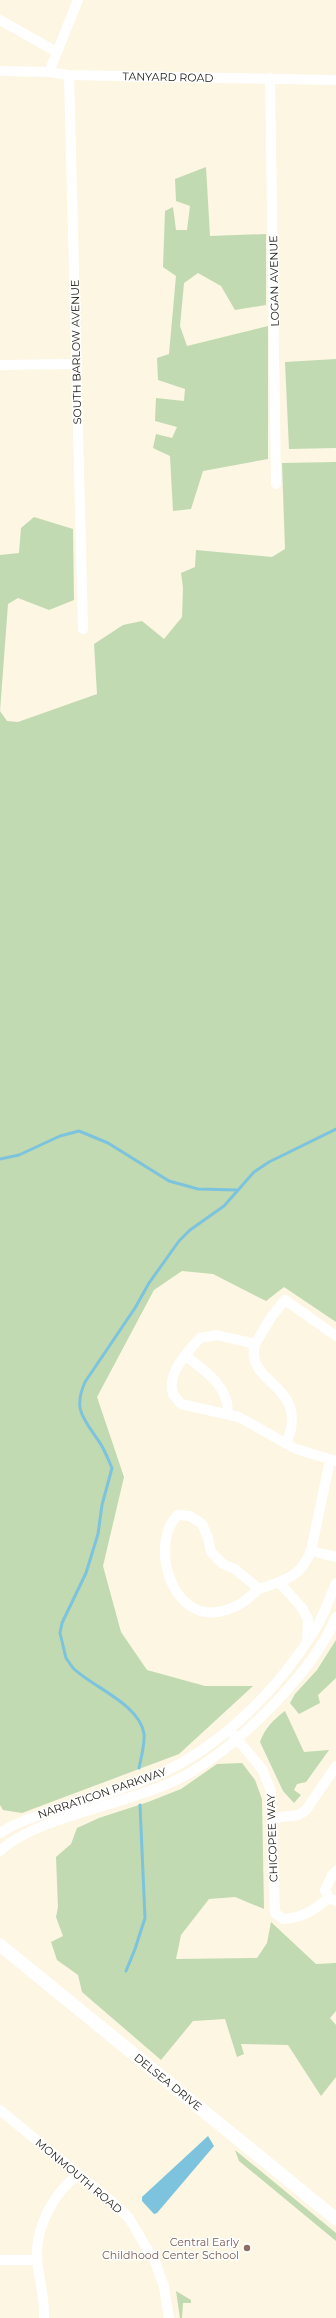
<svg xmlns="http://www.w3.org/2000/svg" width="336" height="2318" font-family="Montserrat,sans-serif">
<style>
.green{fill:#c1dab1}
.water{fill:#7dc3de}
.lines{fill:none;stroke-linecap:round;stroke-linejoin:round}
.stream{stroke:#7dc3de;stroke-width:3}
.minor{stroke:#fff;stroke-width:10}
.major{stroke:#fff;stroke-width:13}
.education-dot{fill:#8d6e63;stroke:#fff;stroke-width:1.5}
.labels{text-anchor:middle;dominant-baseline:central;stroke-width:3;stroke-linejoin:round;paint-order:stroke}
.street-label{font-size:11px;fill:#222019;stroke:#fff}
.education-label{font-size:11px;fill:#785e54;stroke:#fff;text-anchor:end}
</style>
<rect width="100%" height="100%" fill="#fcf6e3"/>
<g class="green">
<path d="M206,167L210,236L266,234V305L235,310L221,286L198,273L184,283L180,326L187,346L268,326V459L203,471L191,509L173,511L170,456L153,448L156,434L172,438L177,427L155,421L156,398L184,401L185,389L158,380L157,358L169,354L176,276L163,267L165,211L173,207L176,230H187L190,206L176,201L175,179Z"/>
<path d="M336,359V448L289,449L285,362Z"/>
<path d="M336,462V1322L284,1287L266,1301L213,1274L182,1271L154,1290L97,1397L124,1477L103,1566L121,1632L147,1670L205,1686H253L179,1754L22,1813L3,1810L0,1805V555L19,553L21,528L34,517L73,529L74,600L49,610L18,598L8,604L0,711L7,721L18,722L97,694L94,644L123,625L142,621L164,639L182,617L183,588L181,573L195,567L196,550L272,557L285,549L282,463Z"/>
<path d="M336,1640V1678L318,1695L320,1703L299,1714L290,1703L295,1694L317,1670Z"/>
<path d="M285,1711L304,1752L329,1750L306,1782L297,1784L294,1790L301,1795L294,1803L283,1791L260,1742C265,1728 273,1720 285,1711Z"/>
<path d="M242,1763L255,1780L262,1799L264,1909L235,1897L209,1899L181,1935L176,1959L257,1958L267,1943L271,1922L316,1964L336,1963V2011L330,2018L336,2025V2077L321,2096L288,2045L241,2044L244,2054L237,2057L225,2019L193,2021L161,2060L82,1992L78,1975L57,1960L51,1942L63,1936L56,1917L58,1907L56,1857L71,1844L77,1828L99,1818L148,1802L181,1789L217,1764Z"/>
<path d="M235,2150L336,2233V2241L239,2161Z"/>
<path d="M176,2291L191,2300V2303H183L182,2318H180Z"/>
</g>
<path class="water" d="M208,2136L214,2146L157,2213L154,2214L142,2201V2197Z"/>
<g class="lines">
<g class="stream">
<path d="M0,1159L19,1155L60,1136L79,1131L108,1143L169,1181L198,1189L237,1190"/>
<path d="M139,1768C141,1758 145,1744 144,1734C140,1704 92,1687 73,1668L66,1658L60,1633L62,1623L86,1573L98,1534L102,1505L112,1468C108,1459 104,1448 98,1440C83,1418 73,1409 85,1382L135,1308L149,1283L179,1241L190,1230L224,1206L254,1172L269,1162L336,1129"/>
<path d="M126,1971L135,1949L145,1918L140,1805"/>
</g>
<g class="minor">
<path d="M0,20L57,52"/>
<path d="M0,71L49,72L69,75L336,80"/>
<path d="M49,72L78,0"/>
<path d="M69,75L83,629"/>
<path d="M270,78L276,484"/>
<path d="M0,365L77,364"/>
<path d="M336,1336L285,1300L272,1316L255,1344L217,1335L200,1338C188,1351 166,1374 173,1394C175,1397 179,1401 181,1404L239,1417L296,1449L336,1461"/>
<path d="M255,1344C244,1386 312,1383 286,1444"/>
<path d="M186,1356C206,1372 228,1385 228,1413"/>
<path d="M311,1551L336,1557"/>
<path d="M279,1582L302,1608L308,1619L307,1641"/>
<path d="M259,1589C253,1594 247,1600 240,1604C236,1607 230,1608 226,1610C170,1628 149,1541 178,1515L190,1516L202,1524L208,1538L211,1552L223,1564L235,1569L259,1589C285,1580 300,1578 311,1551L330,1460"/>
<path d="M233,1734L262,1769L271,1791L275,1913L283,1919C303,1918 314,1910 329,1898"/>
<path d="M273,1818L299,1815L306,1810L336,1766"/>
<path d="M0,1833C23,1818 51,1812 76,1804C98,1797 120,1789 142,1781C214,1755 277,1692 316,1628C324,1614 330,1598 336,1583"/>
<path d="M0,1851C30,1823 95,1810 134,1796C154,1790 175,1782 193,1771C243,1741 314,1671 336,1617"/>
<path d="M336,1871L332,1875L325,1890L329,1898L336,1901"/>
<path d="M0,2110L111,2201L129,2218L156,2264L164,2287L169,2318"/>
<path d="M0,2260H37"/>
<path d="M44,2318C45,2298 39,2280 37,2260C35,2228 53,2193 78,2175"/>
</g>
<path class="major" d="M0,1945L336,2219"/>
</g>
<circle class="education-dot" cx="247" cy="2248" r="4"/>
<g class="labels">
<g class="street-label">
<text transform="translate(168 77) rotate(1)">TANYARD ROAD</text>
<text transform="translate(274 281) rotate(-91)">LOGAN AVENUE</text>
<text transform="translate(76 352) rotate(-91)">SOUTH BARLOW AVENUE</text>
<text transform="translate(102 1793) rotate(-19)">NARRATICON PARKWAY</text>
<text transform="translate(272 1838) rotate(-92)">CHICOPEE WAY</text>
<text transform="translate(168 2082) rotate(39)">DELSEA DRIVE</text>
<text transform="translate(79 2176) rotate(40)">MONMOUTH ROAD</text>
</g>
<g class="education-label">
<text x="239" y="2242">Central Early<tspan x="239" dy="13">Childhood Center School</tspan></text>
</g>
</g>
</svg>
